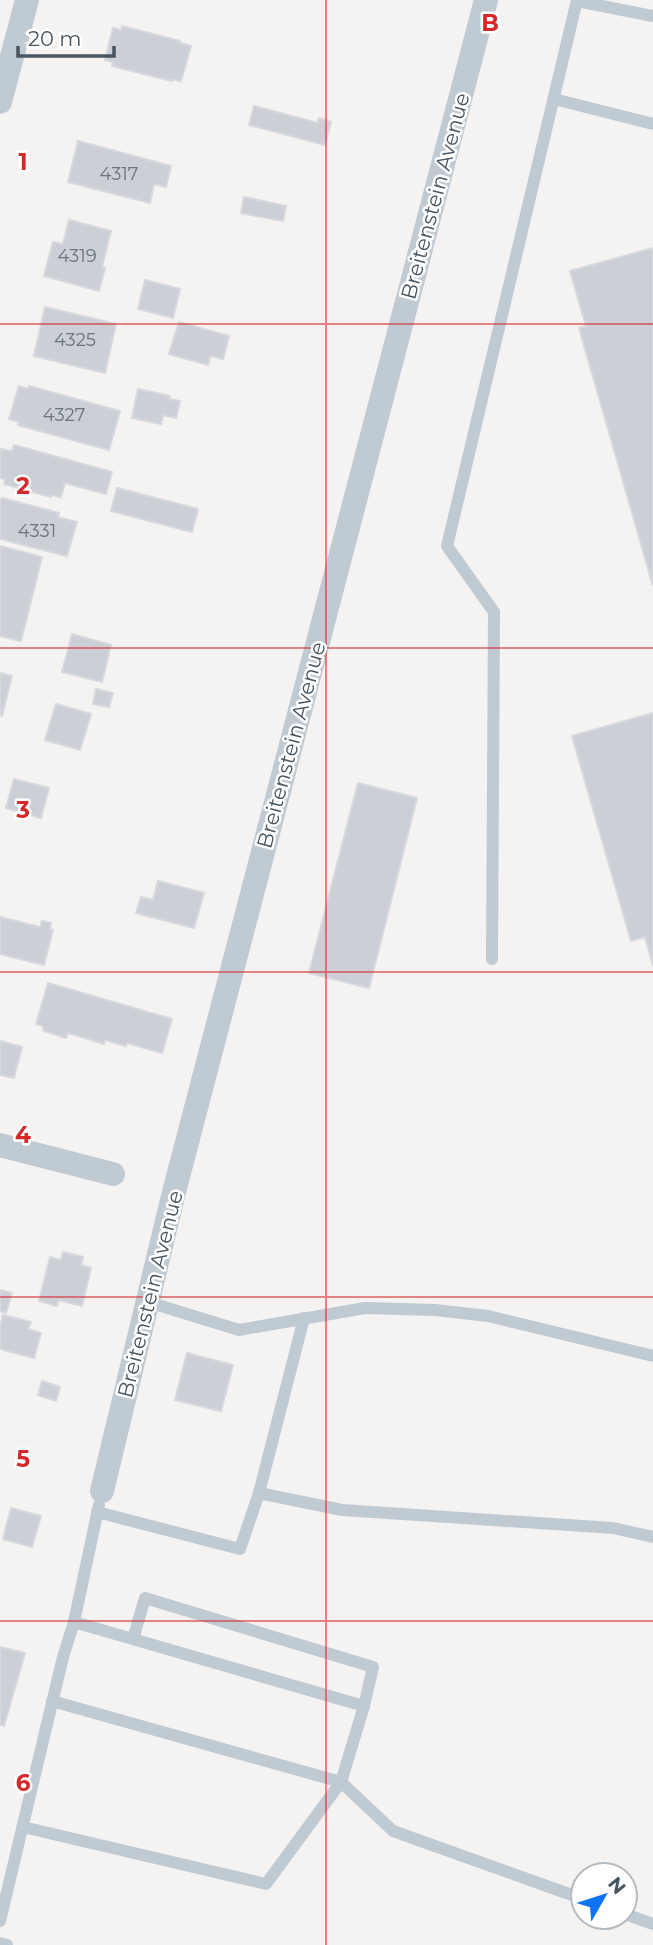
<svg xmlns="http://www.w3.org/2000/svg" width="653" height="1945" font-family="Montserrat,sans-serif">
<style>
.building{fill:#cccfd5;stroke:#d6d8de;stroke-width:2}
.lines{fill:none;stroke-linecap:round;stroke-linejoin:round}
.service{stroke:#c0cad3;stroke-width:12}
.minor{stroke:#c0cad3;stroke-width:24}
.grid{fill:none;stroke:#d62828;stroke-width:2;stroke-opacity:0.55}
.labels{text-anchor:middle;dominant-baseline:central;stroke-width:5;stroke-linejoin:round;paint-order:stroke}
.number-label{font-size:18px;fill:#69747f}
.street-label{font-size:21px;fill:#485662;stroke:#fff}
.grid-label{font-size:23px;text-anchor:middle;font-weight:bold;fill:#d62828;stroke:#fff;stroke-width:5;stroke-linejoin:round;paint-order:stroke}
</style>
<rect width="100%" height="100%" fill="#f5f2f2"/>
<g class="building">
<path d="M122,26L180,41V43L191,46L181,81L172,79V81L112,66L113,62L105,60L113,28L121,30Z"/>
<path d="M254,106L318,123L319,118L331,122L325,145L249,125Z"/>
<path d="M78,141L171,166L166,187L154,184L150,203L68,182Z"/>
<path d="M244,197L286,206L283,221L241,213Z"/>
<path d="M69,220L111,231L102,267L105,268L99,291L44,276L53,242L63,244Z"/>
<path d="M653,248V586L579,328L586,326L570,271Z"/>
<path d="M145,280L180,289L173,318L138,309Z"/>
<path d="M45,307L116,324L105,373L34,356Z"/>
<path d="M179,322L229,336L223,359L210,356L208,365L169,354Z"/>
<path d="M19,386L28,389L29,386L120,411L109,450L18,425L19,422L9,419Z"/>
<path d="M138,389L170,396L169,399L180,401L176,418L163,415L161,424L132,418Z"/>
<path d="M14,445L112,472L106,494L65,483L61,497L52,495L51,497L4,484L5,479L0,478V453L1,449L12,451Z"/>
<path d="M117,488L198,509L192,532L111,511Z"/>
<path d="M2,498L59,513L58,517L77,522L67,556L0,539V501Z"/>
<path d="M0,546L42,557L21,641L0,636Z"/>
<path d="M72,634L111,645L102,682L62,672Z"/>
<path d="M0,673L12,676L2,716L0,715Z"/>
<path d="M96,689L113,693L109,707L93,704Z"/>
<path d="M56,704L91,714L80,750L45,740Z"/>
<path d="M653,713V966L645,937L631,941L572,736Z"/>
<path d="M14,779L49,788L41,818L6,808Z"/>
<path d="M358,783L417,798L369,988L309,973Z"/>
<path d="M158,881L204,893L194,928L136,913L141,897L153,900Z"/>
<path d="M0,917L40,927L42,921L51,923L50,929L53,930L44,965L0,954Z"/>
<path d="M48,983L172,1019L162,1053L127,1043L126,1046L105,1040L104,1044L68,1033L66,1038L44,1031L43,1026L36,1024Z"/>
<path d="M0,1041L22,1047L14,1078L0,1075Z"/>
<path d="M63,1252L83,1257L81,1265L91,1268L82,1306L58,1300L57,1306L39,1301L50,1257L61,1260Z"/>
<path d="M0,1290L12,1293L6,1313L0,1311Z"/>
<path d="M3,1315L31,1322L28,1329L41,1333L34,1358L0,1349V1327Z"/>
<path d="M187,1353L233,1365L221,1411L175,1400Z"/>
<path d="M42,1381L60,1387L56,1401L38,1395Z"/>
<path d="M11,1508L41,1516L32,1547L3,1539Z"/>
<path d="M0,1647L25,1653L4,1726L0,1725Z"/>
</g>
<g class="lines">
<g class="service">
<path d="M577,1L653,16"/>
<path d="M554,99L653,124"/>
<path d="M492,959L494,612L447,546L577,0"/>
<path d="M148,1302L239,1330L365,1308L435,1310L488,1316L653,1356"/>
<path d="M259,1493L304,1318"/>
<path d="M97,1512L240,1549L259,1493L342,1510L613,1528L653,1537"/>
<path d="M74,1622L364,1706"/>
<path d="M52,1701L341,1782L364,1706L373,1667L145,1598L133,1639"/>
<path d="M23,1827L266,1884L341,1782L393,1831L583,1899"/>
<path d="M625,1914L653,1924"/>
<path d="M0,1921L63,1657L74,1622L99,1505"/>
<path d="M0,1943L7,1945"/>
</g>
<g class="minor">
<path d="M0,102L27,0"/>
<path d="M0,1145L113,1174"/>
<path d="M102,1491L174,1192L486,0"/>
</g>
</g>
<path class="grid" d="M326,0V1945M0,324H653M0,648H653M0,972H653M0,1297H653M0,1621H653"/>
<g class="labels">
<g class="number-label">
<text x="119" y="174">4317</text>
<text x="77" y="256">4319</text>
<text x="75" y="340">4325</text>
<text x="64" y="415">4327</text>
<text x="37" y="531">4331</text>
</g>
<g class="street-label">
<text transform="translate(435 196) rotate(-75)">Breitenstein Avenue</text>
<text transform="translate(291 745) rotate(-75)">Breitenstein Avenue</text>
<text transform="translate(150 1294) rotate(-76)">Breitenstein Avenue</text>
</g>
</g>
<g class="grid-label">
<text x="490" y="31">B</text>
<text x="23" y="170">1</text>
<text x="23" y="494">2</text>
<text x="23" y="818">3</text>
<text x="23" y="1143">4</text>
<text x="23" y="1467">5</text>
<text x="23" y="1791">6</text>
</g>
<g transform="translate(604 1896) rotate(51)"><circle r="33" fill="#ffffff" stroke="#b6bbc0" stroke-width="2"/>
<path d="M0-5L12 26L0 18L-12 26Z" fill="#0c73f5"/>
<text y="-10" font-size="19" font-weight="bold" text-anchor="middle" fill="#485662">N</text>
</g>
<path d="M18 46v10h96v-10" fill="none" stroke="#485662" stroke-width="3.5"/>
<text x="28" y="46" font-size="21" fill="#485662" stroke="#ffffff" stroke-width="5" paint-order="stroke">20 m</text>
</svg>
